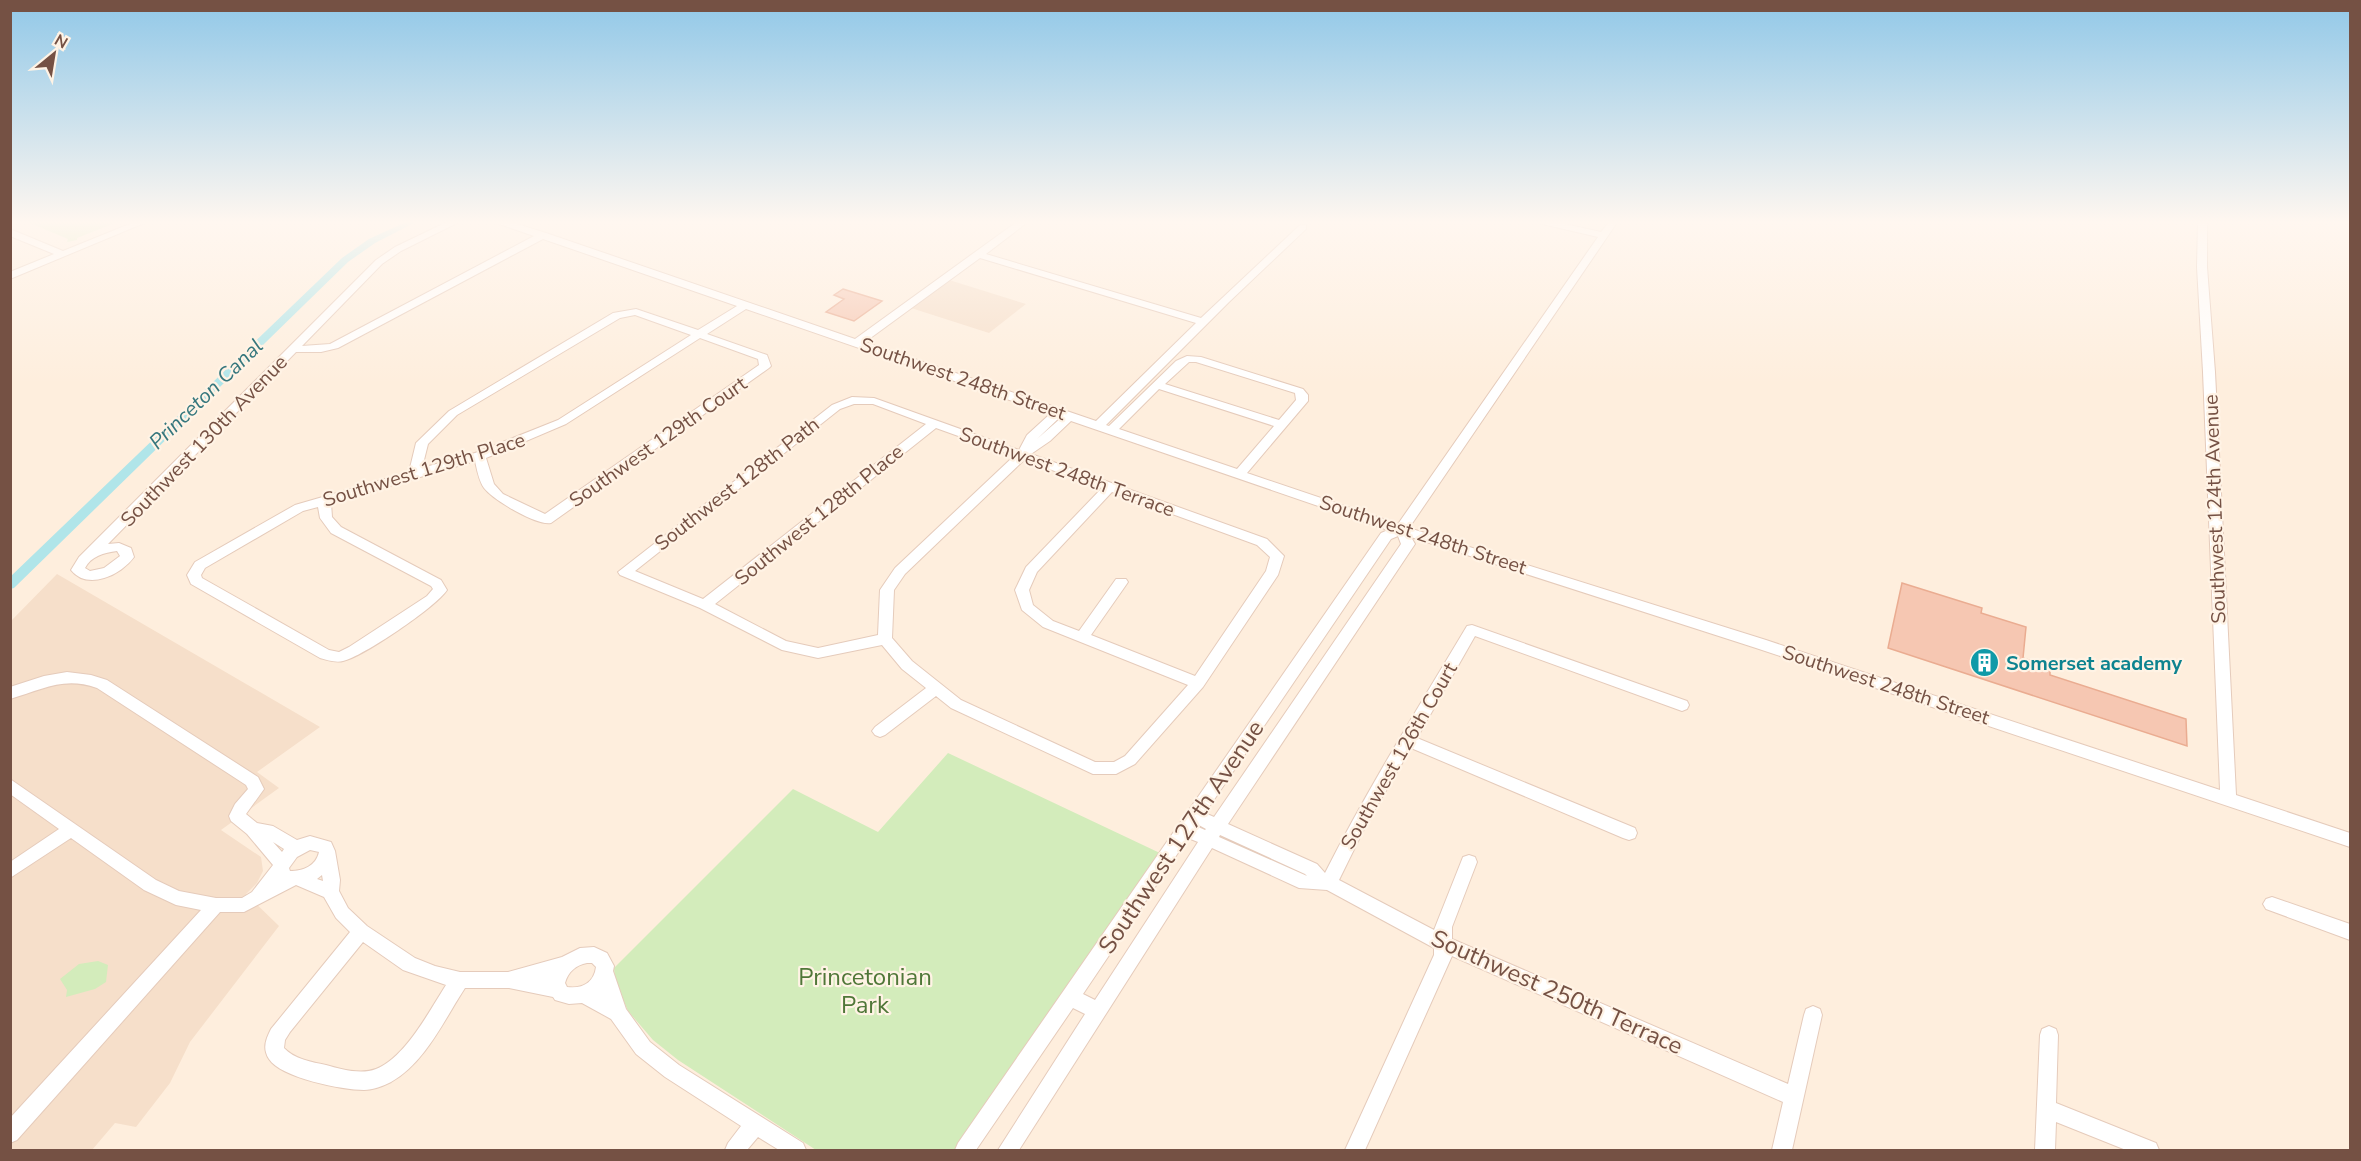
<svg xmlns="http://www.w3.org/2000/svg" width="2361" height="1161" font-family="'Nunito Sans',sans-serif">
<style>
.residential{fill:#f6dfca}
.green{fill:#d3ecbb}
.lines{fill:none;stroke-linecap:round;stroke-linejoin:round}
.canal{fill:#b0e5e9;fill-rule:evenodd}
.building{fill:#f6c7b2;stroke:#eaac91;stroke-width:1.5}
.minor-casing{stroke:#e5cbbb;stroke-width:2}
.minor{fill:#fff;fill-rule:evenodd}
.labels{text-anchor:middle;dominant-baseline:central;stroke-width:4.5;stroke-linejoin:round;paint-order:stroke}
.street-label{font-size:20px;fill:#755144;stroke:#fff3e5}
.culture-label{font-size:20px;font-weight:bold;fill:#0d838f;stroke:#fff3e5;text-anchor:start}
.water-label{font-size:21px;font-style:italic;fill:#36777d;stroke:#fff3e5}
.near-street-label{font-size:24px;fill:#755144;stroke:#fff3e5}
.near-park-label{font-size:24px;fill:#507738;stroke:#fff3e5}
</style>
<rect width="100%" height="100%" fill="#feeedd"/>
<g class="residential">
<path d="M946,279L1026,304L989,333L908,307Z"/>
<path d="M57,574L320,727L257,772L279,788L221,830L261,857L263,871L257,883L246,894L279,926L190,1042L170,1083L136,1127L115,1123L92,1150H11V621Z"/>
</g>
<g class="green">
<path d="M25,221H120L77,238V240L67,242L68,239Z"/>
<path d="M948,753L1162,854L956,1150H816L678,1060L653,1040L628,1011L615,981L614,968L793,789L878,832Z"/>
<path d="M98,961L108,965L106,982L95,989L66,997L67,990L60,979L79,964Z"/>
</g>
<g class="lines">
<path class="canal" d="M408,221H418L375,243L348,262L14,588L10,589V577L342,258L369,239Z"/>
</g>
<g class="building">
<path d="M843,289L882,301L854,321L826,312L844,299L834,295Z"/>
<path d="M1902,583L1982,608L1981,613L2026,627L2023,658L2050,667V675L2186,719L2187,746L1888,648Z"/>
</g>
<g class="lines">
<defs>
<g id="minor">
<path d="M137,221H149L10,279V272L54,254L10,236V229L63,251Z"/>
<path d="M449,221H461L401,251L382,264L302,346L330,344L534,236L496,223L495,221H507L546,233L855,339L1018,221H1029L986,254L1201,318L1300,225H1306V229L1229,302L1106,425L1109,426L1176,361L1187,356L1201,357L1303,389L1308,395V401L1247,473L1398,524L1598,237L1538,223L1537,221H1551L1601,232L1610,221H1618L1409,528L1766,640L2220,790L2203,372L2197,267L2198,221H2207V267L2215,372L2236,795L2350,833V847L1756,648L1411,537L1415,544L1413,547L1228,824L1317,864L1325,873C1368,788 1418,708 1467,626L1472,625L1687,701L1689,705L1687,709L1682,711L1475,636L1417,738L1635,828L1637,833L1635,838L1629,840L1623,838L1411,748L1367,823L1339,880L1434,930L1463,857L1469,855L1475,857L1477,862L1452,927V939L1788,1084L1804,1015L1806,1009L1813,1006L1820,1009L1822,1015L1792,1150H1772L1783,1102L1452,956L1365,1150H1345L1434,955V948L1327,890L1299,888L1212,848L1019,1150H998L1085,1014L1073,1008L976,1150H955L958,1143L1381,533L1388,530L1071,421L1050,441L1031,454L1267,539L1284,556L1278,575L1203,687L1135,764L1116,774H1093L951,708L936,696L885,735L880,737L875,735L872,731L875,727L926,688L902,669L882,645L818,658L782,650L700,608L620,575L618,572L832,405L852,397L874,398L1019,450L1027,435L1050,414L746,309L707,334L767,355L771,366L769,368L551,523C537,526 493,500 484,488C479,481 477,470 475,461L331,503L332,517L341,527L441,580L447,590C436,607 362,657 343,661C336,663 327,660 320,658L191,584L187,575L195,562L295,505L409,472L416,443L449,411L613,313L636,309L698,330L737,306L543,239L338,348L321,352H296L108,544L119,543L131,548L134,557C121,575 88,591 71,570L79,557L376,260L395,247ZM980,258L1196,323L1096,421L865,342ZM635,315L691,335L558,420L475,453L422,468L428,444L457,415L620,318ZM700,338L758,359L759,365L545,514L503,494L494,484L486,458L566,424ZM1189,362H1196L1295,393L1296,400L1279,420L1165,384ZM1159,389L1274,426L1237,469L1119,429ZM854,404H873L926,424L703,599L635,571L840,409ZM1060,417L1061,418L1037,439ZM936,428L1014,456L895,568L880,590L878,635L818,648L786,641L715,604ZM1024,460L1102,488L1026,567L1015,590L1022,610L1043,627L1188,685L1125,756L1114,762H1095L961,700L912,661L892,638L894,590L905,574ZM1112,492L1257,545L1270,557L1266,571L1195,676L1091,635L1126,585L1128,582L1126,579H1116L1079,631L1053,621L1033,605L1029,590L1037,572ZM318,507L320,518L331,533L431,586L433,589L427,596L349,647L339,652L329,650L202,578L201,575L205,568L303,511ZM1398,536L1401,544L1214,817L1205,813L1391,539ZM117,551L120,556L104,568L90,571L85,568C91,556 104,553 117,551ZM1197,824L1206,829L1205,830L1196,826ZM1220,835L1305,874L1307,876L1219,837ZM1188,838L1198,842L1095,1000L1083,994Z"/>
<path d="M67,672L91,675L107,680L258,777L264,789L246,814L257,823L273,826L297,840L310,836L331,842L335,851L340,880L339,891L348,908L367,926L415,958L435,966L460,972H508L562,957L580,948L594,947L607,953L614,966L613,971L626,1009L650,1042L679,1065L803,1143L806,1150H779L758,1137L747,1150H725L728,1143L741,1126L665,1077L636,1054L611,1019L582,1003L569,1004L555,1000L553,997L509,988H465C444,1020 425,1063 391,1082C383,1086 373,1090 364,1090C343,1090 281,1078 269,1059C262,1048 266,1039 271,1029L350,932L336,918L324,897L296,885L244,912H220L17,1140L10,1143V1118L201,910L176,905L144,890L71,838L10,878V862L59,829L10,794V779L156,880L179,891L216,898H242L252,892L273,865L247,834L231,821L229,816L235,804L248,789L246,785L97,688C63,676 42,690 10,699V687L44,676ZM273,842L284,849L282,852ZM310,850L319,852C316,866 303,871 290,871L289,868L297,857ZM322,875L323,881L317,879ZM363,942L403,970L446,985C430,1010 405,1058 376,1069C361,1075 340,1069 326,1065C312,1062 294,1059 284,1048L285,1040L290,1032ZM587,963H592L596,967C594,983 582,989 567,987L565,983C568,972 576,965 587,963Z"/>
<path d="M2272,897L2350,924V940L2266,909L2263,904L2266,899Z"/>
<path d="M2049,1026L2056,1029L2058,1035L2056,1103L2156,1143L2159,1150H2126L2056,1122L2055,1150H2035L2040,1035L2042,1029Z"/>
</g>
</defs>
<use href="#minor" class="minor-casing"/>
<use href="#minor" class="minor"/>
</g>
<linearGradient id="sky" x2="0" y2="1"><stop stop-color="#91c8e8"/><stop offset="0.58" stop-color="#fff7f0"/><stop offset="1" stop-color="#fff7f0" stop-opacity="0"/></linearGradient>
<rect width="2361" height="383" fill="url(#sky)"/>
<defs>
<symbol id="building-disc" viewBox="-11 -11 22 22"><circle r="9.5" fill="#0f9aa8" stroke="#fff3e5"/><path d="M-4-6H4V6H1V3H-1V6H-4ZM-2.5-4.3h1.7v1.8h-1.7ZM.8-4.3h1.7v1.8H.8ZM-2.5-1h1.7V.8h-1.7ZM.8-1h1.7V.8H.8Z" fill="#fff"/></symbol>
</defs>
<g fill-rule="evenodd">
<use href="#building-disc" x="1968" y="646" width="33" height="33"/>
</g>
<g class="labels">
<g class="street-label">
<text transform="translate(963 379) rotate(19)">Southwest 248th Street</text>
<text transform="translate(204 441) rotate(-46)">Southwest 130th Avenue</text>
<text transform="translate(658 442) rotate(-35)">Southwest 129th Court</text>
<text transform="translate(424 470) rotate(-17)">Southwest 129th Place</text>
<text transform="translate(1067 472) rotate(20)">Southwest 248th Terrace</text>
<text transform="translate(737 484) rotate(-38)">Southwest 128th Path</text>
<text transform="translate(2215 509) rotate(-92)">Southwest 124th Avenue</text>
<text transform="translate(819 515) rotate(-39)">Southwest 128th Place</text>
<text transform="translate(1423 535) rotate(18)">Southwest 248th Street</text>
<text transform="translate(1886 685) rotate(18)">Southwest 248th Street</text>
<text transform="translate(1399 756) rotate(-60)">Southwest 126th Court</text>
</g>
<g class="culture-label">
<text x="2006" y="663">Somerset academy</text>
</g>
<g class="water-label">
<text transform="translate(206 394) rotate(-44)">Princeton Canal</text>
</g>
<g class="near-street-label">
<text transform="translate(1181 837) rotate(-56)">Southwest 127th Avenue</text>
<text transform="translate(1557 992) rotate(24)">Southwest 250th Terrace</text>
</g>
<g class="near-park-label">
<text x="865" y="977">Princetonian<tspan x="865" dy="28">Park</tspan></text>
</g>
</g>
<rect width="2361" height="1161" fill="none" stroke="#755144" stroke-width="24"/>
<g transform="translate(54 54) rotate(30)" stroke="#fff3e5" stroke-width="4.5" paint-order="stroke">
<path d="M0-4.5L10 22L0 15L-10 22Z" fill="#755144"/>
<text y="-9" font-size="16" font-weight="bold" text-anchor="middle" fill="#755144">N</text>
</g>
</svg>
